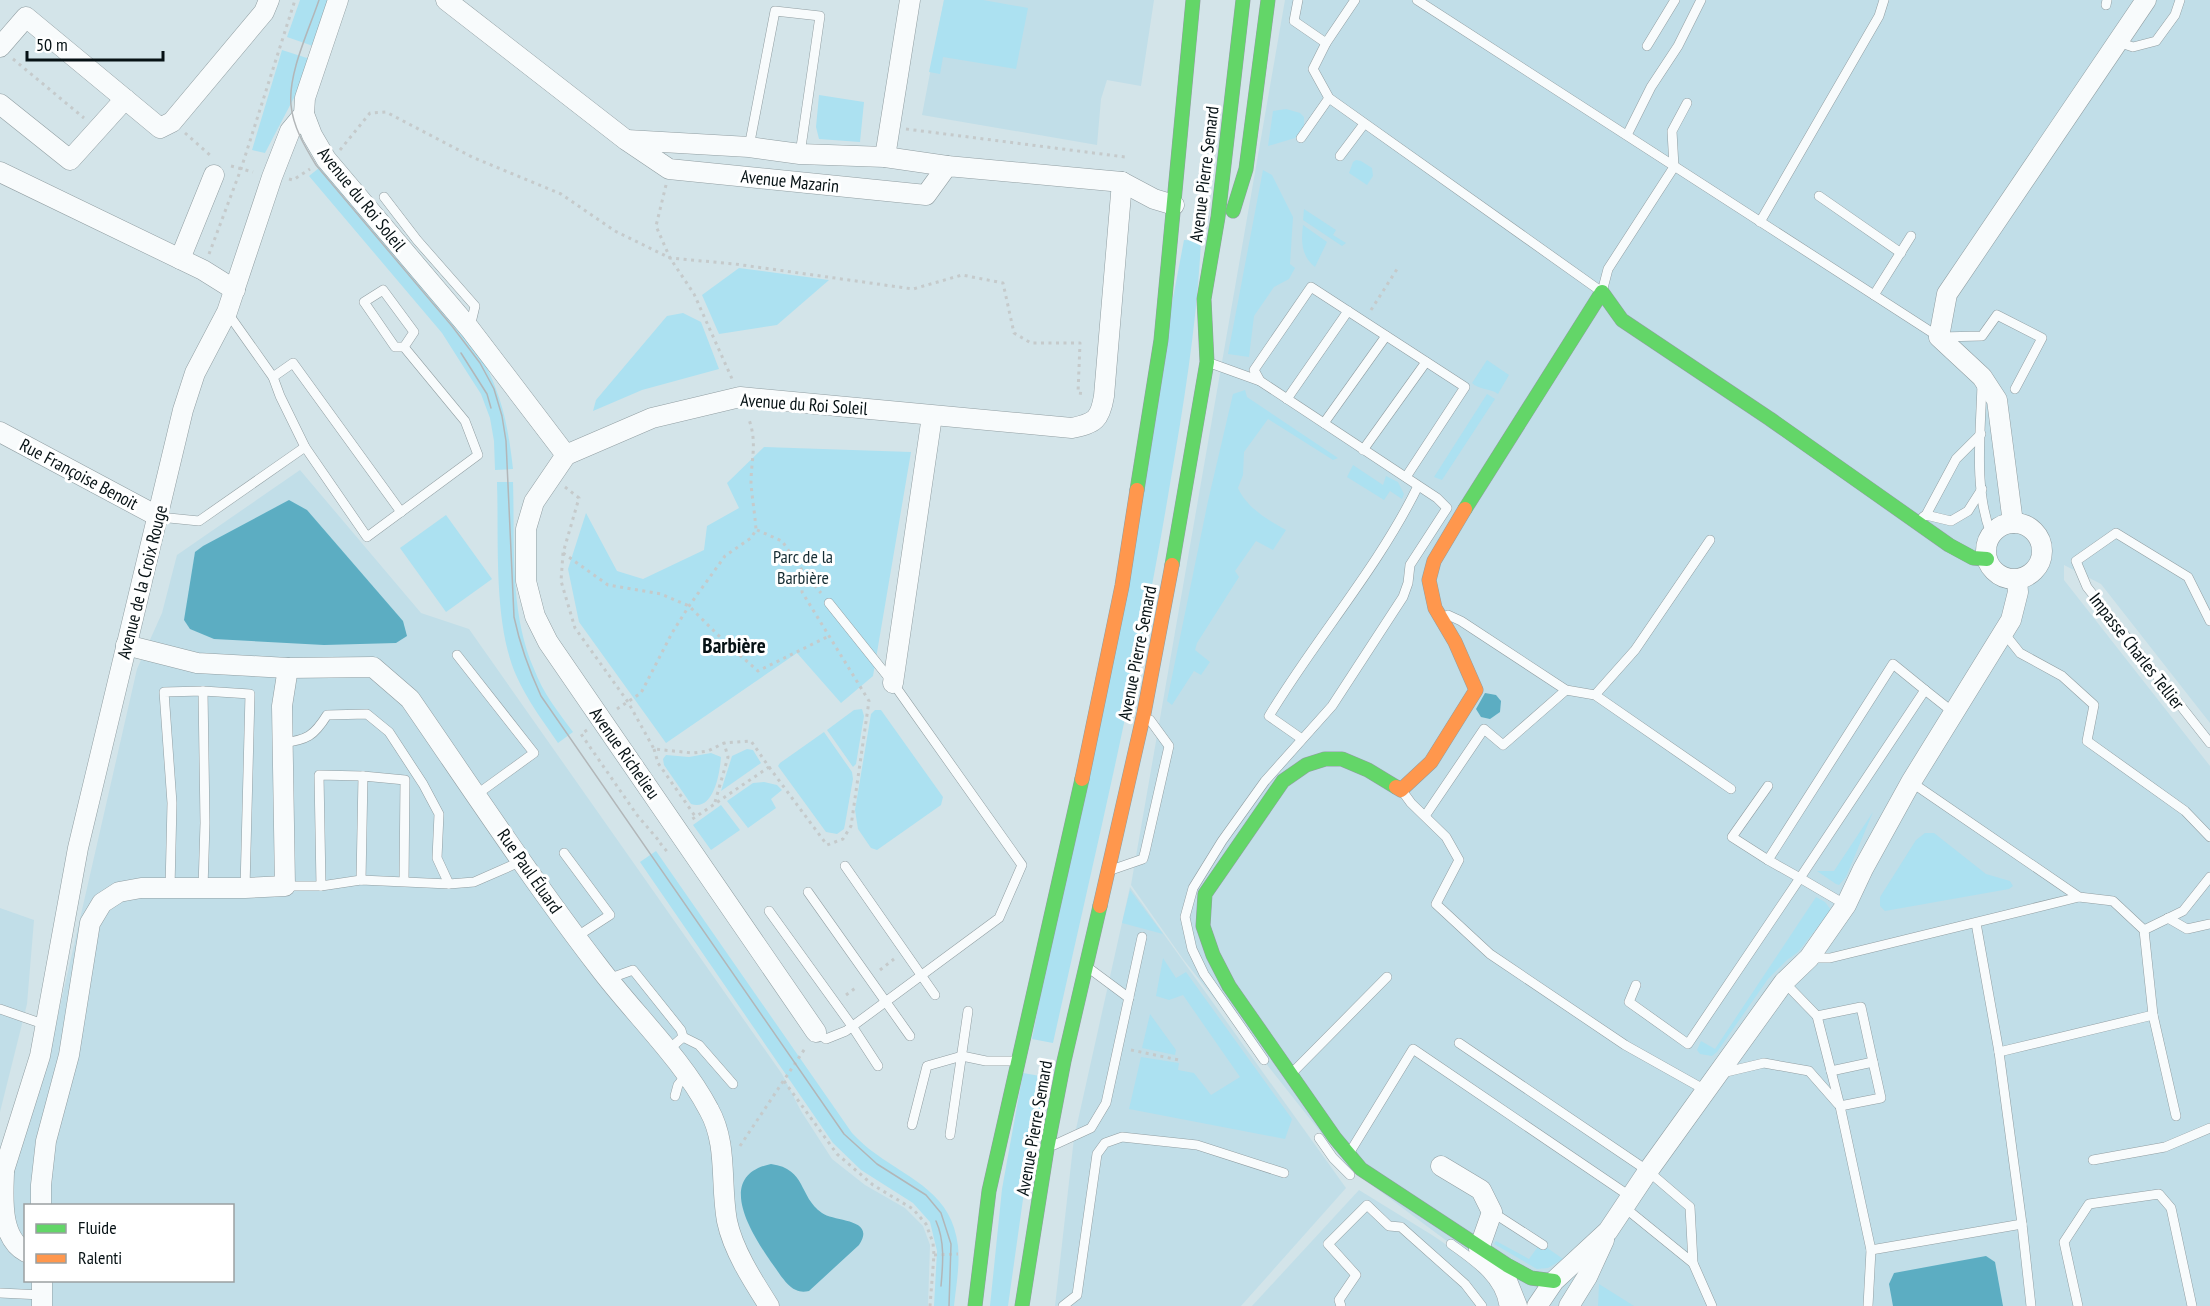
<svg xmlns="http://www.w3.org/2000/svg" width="2210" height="1306" font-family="'PT Sans Narrow',sans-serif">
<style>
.built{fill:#c1dee8;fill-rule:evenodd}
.green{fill:#ace1f1}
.water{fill:#5cadc2}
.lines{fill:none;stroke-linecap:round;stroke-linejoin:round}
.lane-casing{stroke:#919ea2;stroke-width:10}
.street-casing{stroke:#919ea2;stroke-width:21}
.fast-casing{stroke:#919ea2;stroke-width:15}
.slow-casing{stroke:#919ea2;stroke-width:15}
.path{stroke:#c5cacb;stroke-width:3;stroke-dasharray:3 4.5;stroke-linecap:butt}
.lane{stroke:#f8fbfc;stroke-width:9}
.street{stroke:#f8fbfc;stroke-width:20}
.fast{stroke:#63d668;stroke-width:14}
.slow{stroke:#ff974d;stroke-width:14}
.tram{stroke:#b2b6b8;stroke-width:1.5}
.labels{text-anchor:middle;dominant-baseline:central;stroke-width:6;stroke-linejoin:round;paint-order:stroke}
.street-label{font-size:18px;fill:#061114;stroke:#fff}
.park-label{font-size:18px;fill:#162d34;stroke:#fff}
.quarter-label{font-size:21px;font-weight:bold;fill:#061114;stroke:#fff}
</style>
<rect width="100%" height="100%" fill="#d3e4e9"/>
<g class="built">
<path d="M944,0H1154L1141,86L1107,80L1101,99L1097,145L922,115Z"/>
<path d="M1285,0H2210V723L2101,584L2064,565V580L2210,766V1306H1512L1499,1280L1349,1168L1183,959L1131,885Z"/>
<path d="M300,470L421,613L469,629L782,1074L801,1111L832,1159L865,1185L905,1208L923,1226L930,1245L928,1306H0V1208L56,1024L137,669L162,613L177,555ZM26,1206H232V1280H26Z"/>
<path d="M1130,887L1346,1188L1241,1306H1055L1074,1138Z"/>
<path d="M0,908L34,920L27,1004L0,1112Z"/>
<path d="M1359,1190L1432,1235L1475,1264L1494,1288L1499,1306H1252Z"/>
</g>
<g class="green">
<path d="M300,0H330L313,46L287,37Z"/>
<path d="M944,0H983L1028,8L1016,69L943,57L940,74L929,72Z"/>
<path d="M282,50L310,59L297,92L265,153L252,150Z"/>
<path d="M819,95L864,102L860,142L819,139L816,127Z"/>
<path d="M1286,109L1300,113L1304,117V127L1295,138L1268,146L1273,111Z"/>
<path d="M1356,160L1361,161L1372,168L1373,176L1367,185L1349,173L1353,162Z"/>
<path d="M324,164L483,360C503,399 508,426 513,469L495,470L494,441L490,418L481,394L463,366L442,333L309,176Z"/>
<path d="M1263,170L1272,175L1293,217L1290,264L1295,268L1289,279L1274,287L1254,316L1249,357L1228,354Z"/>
<path d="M1304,209L1336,230L1333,235L1346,243L1342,246L1303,220Z"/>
<path d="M1303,225L1327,242L1315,267C1301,256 1301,241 1303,225Z"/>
<path d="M1184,240L1201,241C1197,323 1184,403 1170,484C1139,672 1094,857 1053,1043L1032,1039Z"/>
<path d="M739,268L829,280L777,325L719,334L702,295Z"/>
<path d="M683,313L701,322L719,369L642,390L593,411L596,400L667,316Z"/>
<path d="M1487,360L1509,375L1498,394C1490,388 1479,390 1472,383Z"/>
<path d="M1245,390L1247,397L1338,458L1333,460L1268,419L1244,452L1243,475L1238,488C1247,508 1268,520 1286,530L1273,550L1256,541L1235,571L1239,577L1197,643L1195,650L1210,662L1201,675L1194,671L1172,705L1167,701L1208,501L1233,394Z"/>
<path d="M1487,394L1495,399L1442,480L1434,477Z"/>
<path d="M764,447L911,452L873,676L841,703L797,653L666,743L579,622L568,569L586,513L617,571L643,579L704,550L707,526L739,508L727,483Z"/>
<path d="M1353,465L1383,485L1386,476L1398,482L1404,494L1402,499L1390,491L1384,500L1347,477Z"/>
<path d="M497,482H513C515,543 509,612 534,669C543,693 558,712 573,732L558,743C543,721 527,700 516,675C493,622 499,541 497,482Z"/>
<path d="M446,515L492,579L446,612L400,548Z"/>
<path d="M862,709L864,716L856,764L853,767L827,730L854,710Z"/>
<path d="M875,710H881L943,797L941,805L877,850L871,848L858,829L855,810L871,714Z"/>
<path d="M824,732L852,772L853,779L845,824L844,829L837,834L826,832L778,766L780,763Z"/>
<path d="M747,749L753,750L761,763L721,791L732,756Z"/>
<path d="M711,753L721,757C720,772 714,812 691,804L664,765L663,759L666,755L689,757Z"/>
<path d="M764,782L777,785L782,790L771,799L776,808L748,828L727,801L753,783Z"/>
<path d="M721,805L740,830L711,850L693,825Z"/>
<path d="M1873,812L1846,877L1839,885L1836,884L1817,871H1834Z"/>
<path d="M1925,833H1934L1986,874L2010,881L2013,886L2009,889L1885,911L1880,906V897L1916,840Z"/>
<path d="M656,851L852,1133C859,1140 867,1148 876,1154C913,1181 952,1194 958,1246C960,1265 956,1287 954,1306H934L937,1251L930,1222L913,1203L861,1170L833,1143L640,862Z"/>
<path d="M1130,890L1163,934L1122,923Z"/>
<path d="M1816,897L1825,902L1831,910L1798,952L1787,960L1768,979L1717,1052L1712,1056L1700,1054L1697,1050L1701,1041L1715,1049Z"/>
<path d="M1163,958L1176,978L1186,972L1292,1119L1285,1139L1129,1109L1141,1057L1179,1063L1178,1070L1194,1073L1211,1095L1240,1077L1183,995L1169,1000L1156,996Z"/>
<path d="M1150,1014L1176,1050L1175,1055L1142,1048Z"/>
<path d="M1023,1073L1046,1077L1024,1192L1008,1306H990L1002,1189Z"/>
<path d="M1496,1241L1529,1259L1539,1245L1546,1247L1563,1259L1548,1268L1537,1269L1494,1244Z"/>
<path d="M1599,1284L1634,1306H1598Z"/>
</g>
<g class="water">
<path d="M289,500L307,510L403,621L407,636L396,643L324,645L214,639L190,629L184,620L195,552L203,546Z"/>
<path d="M1485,693L1496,695L1501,701L1500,712L1490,719L1481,717L1476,709Z"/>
<path d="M771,1164C807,1169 798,1196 822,1213C834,1222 877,1218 859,1245L809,1291C804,1292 800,1292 796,1290C786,1286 778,1271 771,1262C752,1234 714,1176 771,1164Z"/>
<path d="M1986,1256L1995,1262L2003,1306H1893L1889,1284L1894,1273Z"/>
</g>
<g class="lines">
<defs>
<g id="lane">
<path d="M1298,0L1294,21L1326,43"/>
<path d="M1355,0L1326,43L1313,69L1329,98L1602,292L1608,269L1674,167L1672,131L1687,103"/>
<path d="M1417,0L1939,337L1982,336L1997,315L2042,338L2015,389"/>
<path d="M2106,5L2107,0"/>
<path d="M2118,42L2133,47L2156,41L2175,15L2180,0"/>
<path d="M1647,46L1675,0"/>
<path d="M1627,135L1651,87L1678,46L1701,0"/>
<path d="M1301,138L1329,98"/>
<path d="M749,147L775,11L820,16L800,154"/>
<path d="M1340,156L1364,124"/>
<path d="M1819,196L1901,253"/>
<path d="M384,197L417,240L475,306L470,327"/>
<path d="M1760,222L1879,16L1884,0"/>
<path d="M1874,295L1911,236"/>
<path d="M227,312L273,377L280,396L305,447L367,537L478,455L465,421L404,347L414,332L383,290L364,302L395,347H404"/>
<path d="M1210,363L1260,381L1437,498L1447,508L1410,565L1408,583L1403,597L1332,706L1265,781L1222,841L1193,888L1185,917L1192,949L1204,974L1264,1060"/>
<path d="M273,377L293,363L401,512"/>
<path d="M1260,381L1254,370L1311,287L1465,387L1406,477"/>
<path d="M1982,382C1981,432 1973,487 1991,534"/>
<path d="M1287,399L1348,311"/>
<path d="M1324,423L1386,336"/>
<path d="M1363,450L1426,362"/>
<path d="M1926,515L1956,459L1981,434"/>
<path d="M159,517L199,521L305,447"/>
<path d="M1923,517L1926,515L1951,521L1968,511L1982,489"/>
<path d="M1448,615L1461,621L1566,690L1595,695L1731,789"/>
<path d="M2210,621L2188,577L2116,533L2076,561L2087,587L2210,743"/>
<path d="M2004,633L2020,653L2062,676L2094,705L2087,741L2185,811L2210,837"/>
<path d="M457,655L534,753L476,795"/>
<path d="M1925,690L1954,713"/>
<path d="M1595,695L1635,650L1710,540"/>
<path d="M1302,739L1269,716C1316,638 1378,568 1418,486"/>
<path d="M282,743C307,740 314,736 327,715L367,714L389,732L423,784L439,814L437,858L449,884"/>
<path d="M1911,782L2079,897L2113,901L2144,930L2153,1015L2176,1116"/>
<path d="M1403,792L1411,803L1446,837L1459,860L1436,904L1490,954L1625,1045L1707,1091"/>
<path d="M1425,816L1484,729L1503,745L1566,690"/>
<path d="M564,853L610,915L576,937"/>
<path d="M1768,860L1732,837L1768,786"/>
<path d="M845,866L935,995"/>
<path d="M1114,869L1143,859L1145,852L1169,746L1150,720"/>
<path d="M361,880L363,776L405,780L404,881"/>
<path d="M285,886H321L361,880L449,884L474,882L522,861"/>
<path d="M321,886L319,775L363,776"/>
<path d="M170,888L172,803L164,692L203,691L250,694L245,888"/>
<path d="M203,888L205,823L203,691"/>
<path d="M808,892L910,1036"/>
<path d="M769,911L852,1026L878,1066"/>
<path d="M2168,918L2187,929L2210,924"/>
<path d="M2144,930L2183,911L2210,877"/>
<path d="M1809,958H1830L2079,897"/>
<path d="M1090,969L1129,998"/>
<path d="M608,979L633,970L681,1030L683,1037L667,1051"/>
<path d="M1784,982L1817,1016L1840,1106L1871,1250L1868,1306"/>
<path d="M1636,985L1629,1002L1688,1044L1800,878L1768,860L1893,664L1925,690L1800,878L1846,905"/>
<path d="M0,1009L46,1025"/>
<path d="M1817,1016L1861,1007L1873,1062L1831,1071"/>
<path d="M816,1032L826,1039L846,1031L999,918L1022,865L893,683L829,603"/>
<path d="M683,1037L699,1045L733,1084"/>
<path d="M1459,1043L1648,1171L1690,1207L1693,1263L1712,1306"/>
<path d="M1999,1052L2153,1015"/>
<path d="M1293,1072L1387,977"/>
<path d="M1722,1073L1764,1063L1809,1071L1838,1104"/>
<path d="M675,1096L678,1085L686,1075"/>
<path d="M1840,1106L1881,1098L1873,1062"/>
<path d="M912,1125L927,1066L962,1056L986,1061H1013"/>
<path d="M950,1135L968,1011"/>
<path d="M1319,1138L1333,1158L1350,1175"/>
<path d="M1054,1145L1091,1128L1106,1103L1142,937"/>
<path d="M1350,1152L1413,1049L1631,1197"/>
<path d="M2093,1160L2165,1147L2210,1128"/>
<path d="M1624,1207L1693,1263"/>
<path d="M1492,1212L1543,1245"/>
<path d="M2022,1224L2031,1306"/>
<path d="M1451,1244C1473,1260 1500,1277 1504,1306"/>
<path d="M1871,1250L2022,1224L1999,1052L1976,923"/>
<path d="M0,1293L42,1295"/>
<path d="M1063,1306L1077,1295L1097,1154L1105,1143L1122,1137L1197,1145L1284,1173"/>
<path d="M1341,1306L1339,1300L1356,1275L1328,1244L1367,1205L1389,1226L1401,1227L1465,1284L1482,1306"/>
<path d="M2078,1306L2064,1242L2089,1204L2159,1194L2171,1208L2192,1306"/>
</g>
<g id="street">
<path d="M446,0L626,140L669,169L926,195L947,166L1122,182L1154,199L1174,205"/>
<path d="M0,47L26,17L160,128L172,122L264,12L269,0"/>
<path d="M0,104L70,160L125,99"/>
<path d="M304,114L312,135L326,159L470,329L566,455"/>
<path d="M627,140L749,147L800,154L885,157L947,166"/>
<path d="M885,157L910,0"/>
<path d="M0,172L203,270L235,290"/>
<path d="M180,259L214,175"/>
<path d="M0,432L159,517"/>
<path d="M566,455L652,418L740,397L1072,428C1095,423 1100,420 1104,396L1122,182"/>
<path d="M566,455L534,502L526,529V581L535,616L548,642L816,1032"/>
<path d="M2013,523L1997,400L1982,377L1939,337L1947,294L2146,0"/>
<circle cx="2014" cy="551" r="28"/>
<path d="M126,645L197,663L288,668L373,667L410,699C472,789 532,880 598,966C634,1014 681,1057 709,1110C728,1144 720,1183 727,1221C733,1250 753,1281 769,1306"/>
<path d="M893,683L932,416"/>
<path d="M1441,1166L1481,1190L1492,1212L1479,1249L1507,1281L1517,1306"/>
<path d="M4,1173C3,1199 0,1238 26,1252"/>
<path d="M0,1183L40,1056L78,848L183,410L195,373L227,312L272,177L290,131L304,114L305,98L338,0"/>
<path d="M41,1206V1185L46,1141L69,1055L90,923L102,903L119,892L141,888H245L285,886L282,706L288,668"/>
<path d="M42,1306V1280"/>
<path d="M1537,1306L1554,1281L1608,1231L1648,1171L1784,982L1809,958L1846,905L1863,869L1911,782L2011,620L2018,592L2017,580"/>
<path d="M1569,1306L1587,1277L1604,1240"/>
</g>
<g id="fast">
<path d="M1233,211L1246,169L1268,0"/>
<path d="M1137,490L1161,340L1193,0"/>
<path d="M1465,509L1602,292L1622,320L1770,419L1949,545L1973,558L1987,559"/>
<path d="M1172,565L1207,362L1204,299L1218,217L1243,0"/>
<path d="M1396,787L1368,770L1342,759H1325L1306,765L1283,781L1205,894L1203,926L1213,955L1229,986L1335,1138L1361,1169L1507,1265L1531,1278L1554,1281"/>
<path d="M975,1306L989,1191L1082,779"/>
<path d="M1022,1306L1047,1149L1064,1061L1100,906"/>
</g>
<g id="slow">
<path d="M1082,779L1122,586L1137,490"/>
<path d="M1396,787L1401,790L1431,762L1476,690L1455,642L1435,608L1429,580L1434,561L1465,509"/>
<path d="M1100,906L1144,713L1172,565"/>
</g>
</defs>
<use href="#lane" class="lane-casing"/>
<use href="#street" class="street-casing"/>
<use href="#fast" class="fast-casing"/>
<use href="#slow" class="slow-casing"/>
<g class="path">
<path d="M13,59L84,118"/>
<path d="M906,129L1125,157"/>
<path d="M185,133L212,157"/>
<path d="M340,150L370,113L386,112L472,157L561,194L615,231L670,258L735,264L913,289L962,275L1003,283L1014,333L1031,343H1080L1078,393L1086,394"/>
<path d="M231,166L253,172"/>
<path d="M289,179L293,180L310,169"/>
<path d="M666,185L656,226L670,258L694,294L733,381"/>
<path d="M209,254L241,169L295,0"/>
<path d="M1371,310L1399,266"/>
<path d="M565,487L579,498L563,553L561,581L575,628L628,702L654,749L693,753L708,751L724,743L751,741L769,767L691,820"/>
<path d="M757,530L782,541L804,573L821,593"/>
<path d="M563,553L608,585L661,594L689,606L727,644L758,671L829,636"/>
<path d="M617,709L641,693L672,633L689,606L725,556L751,538L756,530C755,514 752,498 751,483C751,459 758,442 748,417"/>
<path d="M587,730L581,734L637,815L660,842"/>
<path d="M654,749L658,763L695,816"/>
<path d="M769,767L827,845L843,839L851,826L869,701L802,592L804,573"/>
<path d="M715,802L728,757L724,743"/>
<path d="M660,843L669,854"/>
<path d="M880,970L894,959"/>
<path d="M846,995L858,986"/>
<path d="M1131,1050L1179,1060"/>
<path d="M784,1081L837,1154L873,1185L913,1209L926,1224L933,1243L934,1255L930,1306"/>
<path d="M740,1146L806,1047"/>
<path d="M934,1255L958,1254"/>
</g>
<use href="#lane" class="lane"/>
<use href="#street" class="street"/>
<use href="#fast" class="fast"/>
<use href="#slow" class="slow"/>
<g class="tram">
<path d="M319,0C309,30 288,73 291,105C293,127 305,147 316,165L452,326L480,363L494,389L502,416L506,441L514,617C520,645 529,670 541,696L844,1134L877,1164L926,1195L941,1213L951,1244L949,1306"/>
<path d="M461,353L487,394L491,408"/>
<path d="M936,1221C945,1241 943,1264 941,1286"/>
</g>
</g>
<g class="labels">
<g class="street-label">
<text transform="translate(1204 174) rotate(-83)">Avenue Pierre Semard</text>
<text transform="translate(790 181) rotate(6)">Avenue Mazarin</text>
<text transform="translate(362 199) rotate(51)">Avenue du Roi Soleil</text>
<text transform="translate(804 404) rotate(4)">Avenue du Roi Soleil</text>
<text transform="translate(79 474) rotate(28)">Rue Françoise Benoit</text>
<text transform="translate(142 582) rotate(-76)">Avenue de la Croix Rouge</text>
<text transform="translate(2137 651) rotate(52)">Impasse Charles Tellier</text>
<text transform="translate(1137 653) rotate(-79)">Avenue Pierre Semard</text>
<text transform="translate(625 753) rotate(55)">Avenue Richelieu</text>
<text transform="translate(530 871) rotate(55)">Rue Paul Éluard</text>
<text transform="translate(1034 1128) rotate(-80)">Avenue Pierre Semard</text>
</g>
<g class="park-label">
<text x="803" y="556">Parc de la<tspan x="803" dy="21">Barbière</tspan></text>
</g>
<g class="quarter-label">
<text x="734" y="645">Barbière</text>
</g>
</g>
<rect x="24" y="1204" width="210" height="78" fill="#ffffff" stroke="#9ba0a1" stroke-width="1.5"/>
<rect x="36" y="1224" width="30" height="9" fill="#63d668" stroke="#9ba0a1" stroke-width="1.5"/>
<text x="78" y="1234" font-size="18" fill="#061114">Fluide</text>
<rect x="36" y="1254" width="30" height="9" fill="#ff974d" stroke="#9ba0a1" stroke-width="1.5"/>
<text x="78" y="1264" font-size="18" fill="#061114">Ralenti</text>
<path d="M27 51v9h136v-9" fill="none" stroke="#061114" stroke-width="3"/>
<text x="36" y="51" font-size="18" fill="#061114" stroke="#ffffff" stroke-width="4.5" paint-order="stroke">50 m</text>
</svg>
